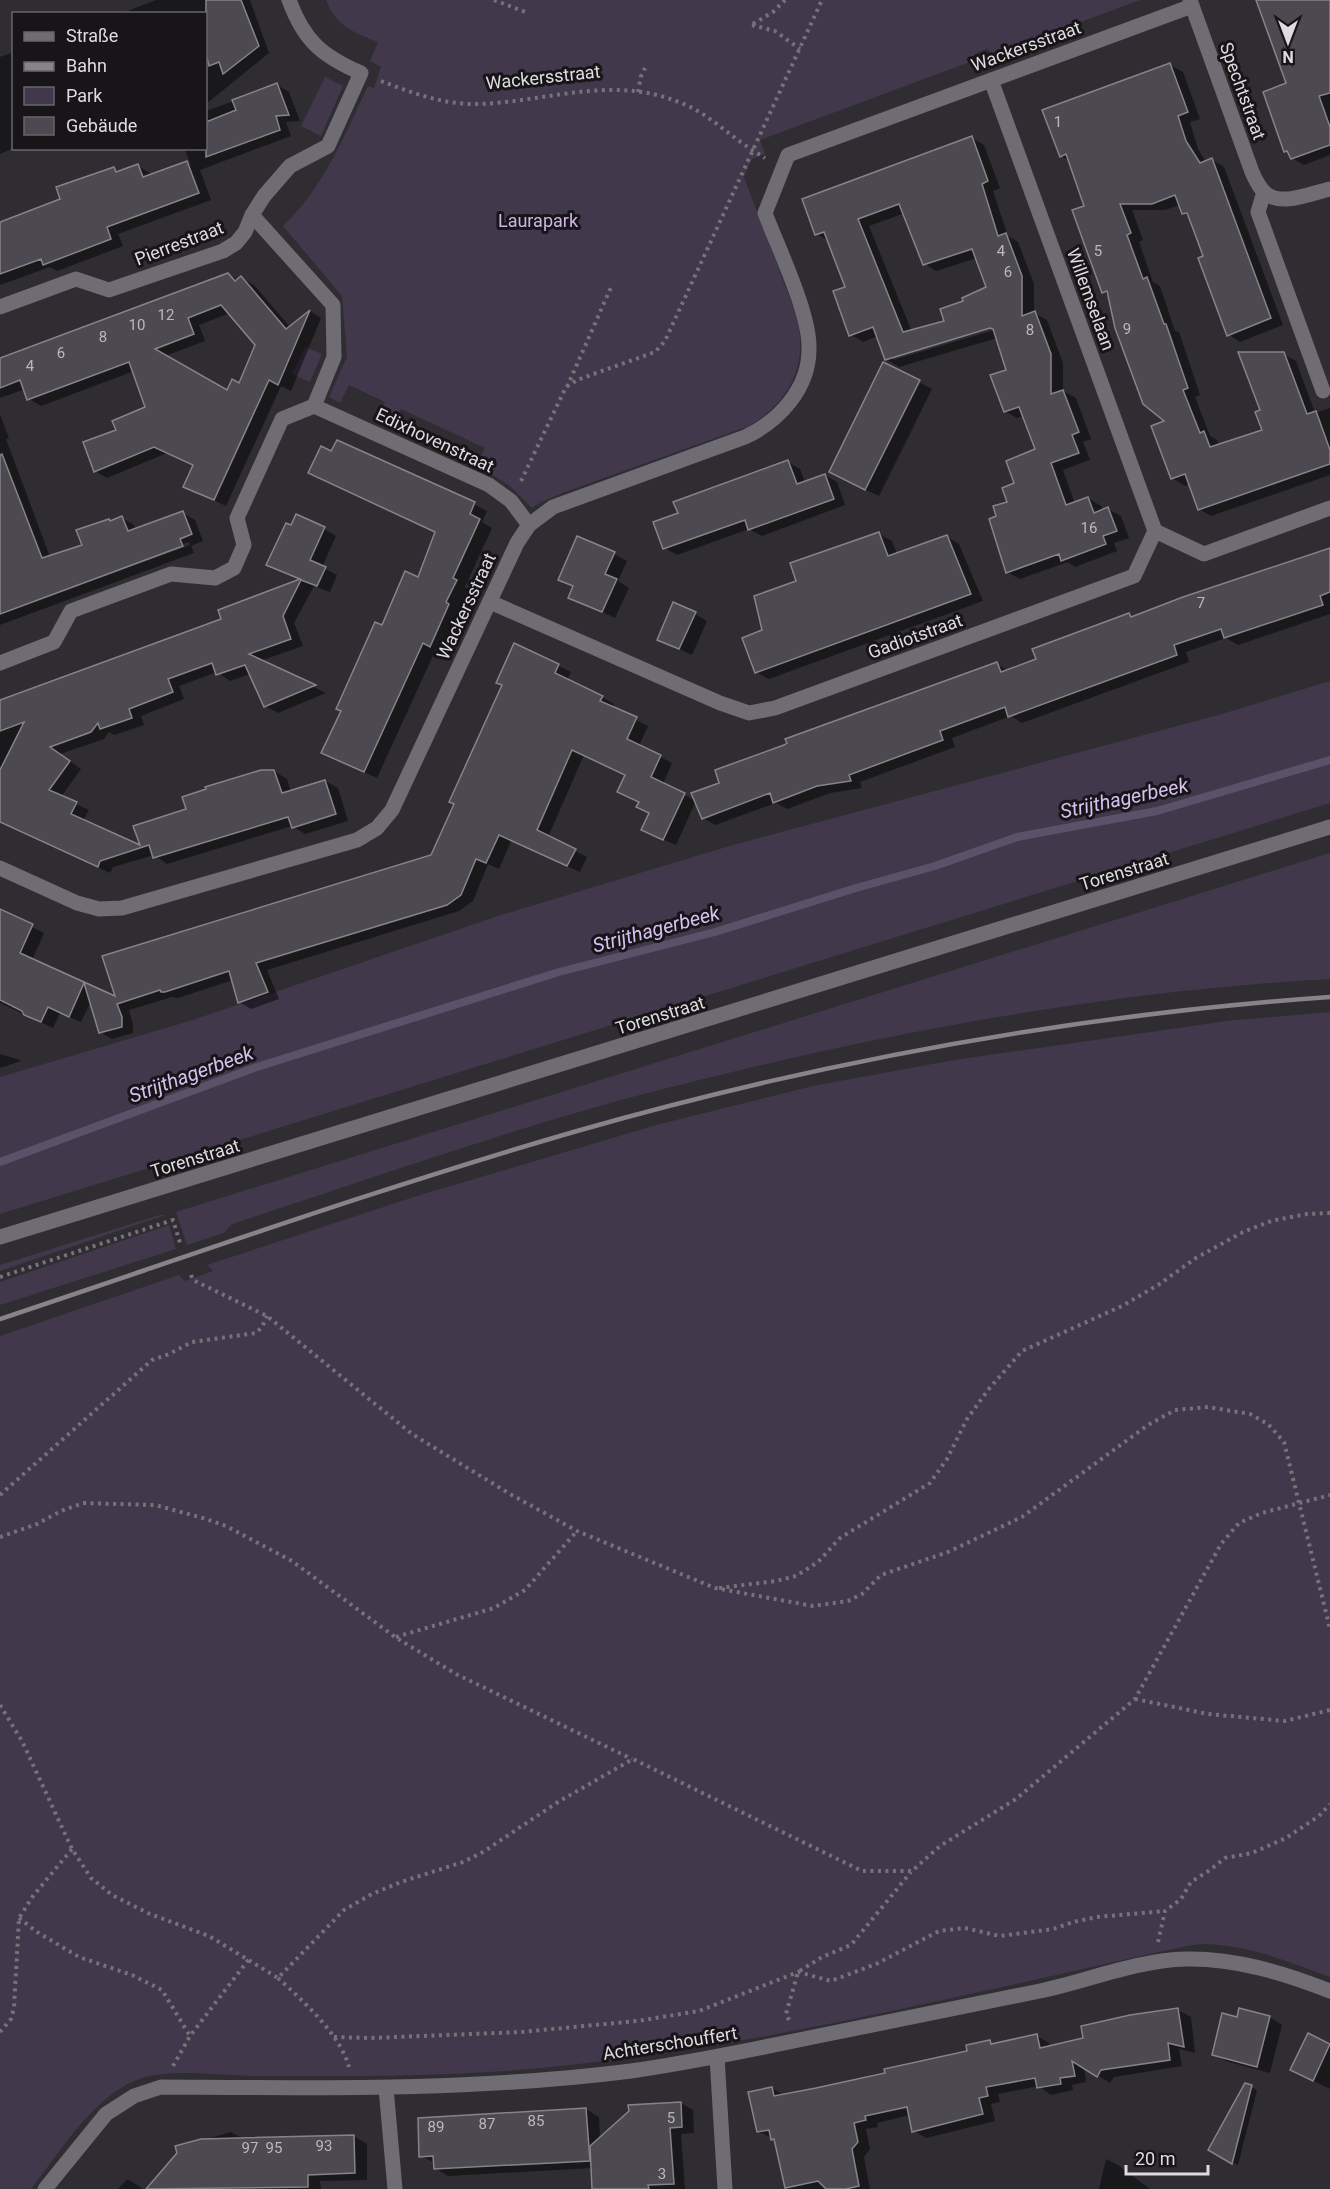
<svg xmlns="http://www.w3.org/2000/svg" width="1330" height="2189" font-family="Roboto,sans-serif">
<style>
.green{fill:#41384b}
.shadow{fill:#0007;fill-rule:evenodd}
.lines{fill:none;stroke-linecap:round;stroke-linejoin:round}
.stream{stroke:#5d5169;stroke-width:8}
.building{fill:#4c4a50;stroke:#86838a;stroke-width:1.5;fill-rule:evenodd}
.path{stroke:#757378;stroke-width:4;stroke-dasharray:3 4.5;stroke-linecap:butt}
.minor{stroke:#6f6c73;stroke-width:15}
.rail{stroke:#868488;stroke-width:4.5}
.labels{text-anchor:middle;dominant-baseline:central;stroke-width:6;stroke-linejoin:round;paint-order:stroke}
.number-label{font-size:15px;fill:#bab8bc}
.street-label{font-size:18px;fill:#dedce0;stroke:#171518}
.park-label{font-size:18px;fill:#cbb4e4;stroke:#171518}
.water-label{font-size:20px;font-style:italic;fill:#d7c0f0;stroke:#171518}
</style>
<rect width="100%" height="100%" fill="#2f2d32"/>
<g class="green">
<path d="M326,0H1140L994,54L987,49L977,53L975,60L760,140L765,154L752,159L744,177L794,309C811,359 793,400 749,426L565,492L541,502L532,508L511,487L477,465L485,448L401,409L393,427L378,419L385,402L349,385L340,403L329,397L347,357L342,296L283,226C324,187 344,136 368,86L374,88L381,67L370,61L378,42C353,32 337,27 326,0Z"/>
<path d="M325,77L343,86L321,136L301,126Z"/>
<path d="M305,347L322,354L310,382L292,374Z"/>
<path d="M1330,681V803L0,1214V1077L193,1020L498,916L726,847L1222,714Z"/>
<path d="M1330,853V979C1104,991 879,1034 659,1090C515,1127 374,1178 232,1224L224,1233L187,1245L176,1212Z"/>
<path d="M1330,1012V1977C1290,1962 1248,1945 1205,1944C1193,1944 1180,1948 1168,1950C949,1998 729,2054 505,2071C421,2077 337,2076 253,2076C221,2075 174,2069 145,2077C96,2091 61,2151 31,2189H0V1336L179,1275L185,1281L213,1271L207,1265L420,1195L660,1124L813,1086L954,1060L1227,1021Z"/>
<path d="M160,1215H165L0,1271V1265Z"/>
<path d="M169,1225L176,1249L0,1305V1282Z"/>
</g>
<g class="shadow">
<path d="M156,0H250L269,53L206,104V14H120Z"/>
<path d="M1258,0H1330V155L1304,165L1292,158L1290,153L1285,151L1288,84Z"/>
<path d="M14,52V148L0,154V57Z"/>
<path d="M1170,65L1183,72L1200,119L1190,122L1198,149L1206,162L1212,160L1224,167L1283,325L1240,342L1228,334L1205,257L1190,217L1183,213L1180,205L1165,210H1132L1143,240L1139,242L1153,282L1160,286L1175,331L1179,332L1200,395L1195,397L1210,436L1217,440L1219,446L1263,431L1262,411L1283,354L1296,361L1315,413L1330,408V475L1211,516L1199,509L1190,483L1185,486L1172,478L1167,421L1110,296L1104,292L1074,211L1086,207L1070,161L1061,156Z"/>
<path d="M277,85L289,92L300,121L286,122L291,136L200,170L211,200L118,234L123,246L57,271L50,267L0,285V224L62,200L114,169L120,172L138,166L150,173L151,176L187,162L191,165L184,148H206V111Z"/>
<path d="M972,138L984,145L1000,188L993,191L1008,236L1018,242L1034,284V313L1047,320L1063,363V391L1076,398L1091,439L1083,442L1090,460L1063,470L1075,504L1088,498L1101,506L1103,511L1108,509L1121,516L1129,538L1114,543L1117,551L1075,567L1068,562L1020,579L1007,572L998,517L1009,503L1016,484L1037,450L1024,416L1017,418L1005,411L1008,371L997,338L899,367L886,359L878,336L863,342L850,334L847,288L829,241L816,234ZM905,213L924,263L936,271L977,258L988,288L946,322L912,332L869,226ZM1000,325L1001,328L893,360V357Z"/>
<path d="M228,274L238,280L241,278L254,285L290,327L310,311L321,318L291,391L281,386L226,506L185,486L194,466L167,453L107,478L95,471L118,431L147,408L134,371L41,406L29,399L25,389L0,398V360ZM230,313L257,345L240,385L228,392L165,356L205,341L199,325Z"/>
<path d="M884,364L932,389L879,496L843,479Z"/>
<path d="M0,414L9,439H6L50,557L84,546L109,520L112,522L122,518L134,525L136,530L183,513L195,520L203,541L191,546L194,553L0,625V615L190,545L189,542L0,612Z"/>
<path d="M788,462L800,469L805,482L825,475L837,482L845,505L762,536L749,529L677,555L665,548Z"/>
<path d="M310,473L474,504L487,511L482,522L492,528L465,587L469,589L458,611L461,613L443,652L436,649L377,778L336,759L383,627L419,579L436,532Z"/>
<path d="M324,529L336,536L322,567L337,575L330,592L314,586L294,623L303,646L260,661L326,693L278,713L265,706L250,674L230,681L217,672L179,686L184,699L141,716L144,725L114,735L109,732L104,739L60,754L81,769L61,797L89,810L83,821L143,848L135,826L188,810L274,771L287,779L291,792L325,781L338,788L348,821L305,834L292,826L167,864L154,855L113,867L110,873L0,822V702L223,619L220,611L301,580L268,565Z"/>
<path d="M879,534L892,541L897,554L946,536L959,544L983,601L769,679L756,672L764,631L798,582Z"/>
<path d="M1330,551V614L1238,645L1226,638L1186,652L1189,662L1022,723L1011,716L952,738L955,747L860,782L862,788L830,793L787,809L776,803L715,825L703,818L696,801L676,845L655,836L651,813L640,802L626,776L584,755L548,837L587,857L580,872L511,841L499,869L488,864L473,901L459,911L267,970L279,999L251,1009L239,1002L233,980L178,998L172,997L129,1010L133,1025V1033L112,1039L100,1032L91,1001L81,1022L60,1013L53,1028L0,1003V911L44,933L32,960L117,999L432,856L456,804L504,685L515,645L571,672L567,680L602,697L614,704L612,708L648,726L639,746L672,763L663,784L696,801L997,664L1009,671L1038,660L1129,615L1134,618Z"/>
<path d="M614,554L627,561L618,581L629,588L615,618L570,597L574,587L560,579Z"/>
<path d="M695,614L707,621L692,655L659,639Z"/>
<path d="M0,1054L17,1059L21,1061L0,1068Z"/>
<path d="M1178,2010L1191,2017L1195,2053L1179,2049L1182,2066L1114,2077L1110,2083L1084,2067L1086,2082L1072,2085L1073,2090L1051,2095L1039,2086L998,2094L1000,2102L991,2104L995,2121L926,2138L914,2131L910,2115L877,2123L878,2127L866,2129L870,2149L864,2157L870,2189H787L775,2140L758,2131L772,2088L785,2096L886,2074L969,2052L990,2042L995,2045L1037,2036L1049,2043L1050,2047L1085,2040Z"/>
<path d="M1269,2017L1282,2025L1270,2073L1226,2061L1213,2054L1238,2019Z"/>
<path d="M1309,2035L1330,2047V2089L1292,2070Z"/>
<path d="M1251,2087L1257,2090L1238,2165L1210,2150Z"/>
<path d="M681,2103L693,2110L694,2133L681,2134L685,2189H594L593,2168L448,2176L435,2168V2163L421,2156L419,2119L586,2109L599,2117L600,2139Z"/>
<path d="M231,2132L244,2139L354,2136L367,2144V2180L320,2181L321,2189H233L256,2157L239,2143L201,2189H148L178,2153L177,2147Z"/>
<path d="M1106,2159L1118,2165L1150,2189H1099Z"/>
<path d="M127,2179L139,2186L142,2189H118Z"/>
</g>
<g class="lines">
<path class="stream" d="M0,1162L254,1068L559,972L715,932L856,888L935,866L1017,837L1157,811L1330,760"/>
</g>
<g class="building">
<path d="M206,0H241L259,46L223,74L219,62L209,66L206,54Z"/>
<path d="M1256,0H1330V93L1319,96L1330,127V145L1291,159L1287,151L1284,152L1263,92L1286,83Z"/>
<path d="M1170,63L1188,112L1178,116L1186,141L1200,163L1212,158L1271,318L1227,336L1198,258L1203,256L1195,234L1187,213L1182,214L1175,195L1152,204H1120L1131,233L1127,235L1143,279L1147,277L1164,324H1166L1188,388L1183,390L1200,433L1204,431L1210,447L1262,430L1255,412L1260,410L1238,352H1284L1307,414L1316,411L1330,450V464L1198,510L1185,474L1171,479L1151,426L1164,421L1143,404L1115,328L1107,291L1102,293L1072,210L1084,206L1066,154L1060,157L1042,110Z"/>
<path d="M277,83L289,115L276,116L280,130L206,157V122L236,110L232,100Z"/>
<path d="M972,136L988,181L982,184L998,236L1006,233L1022,276V316L1035,311L1051,354V394L1063,390L1079,432L1072,435L1079,453L1051,463L1066,505L1088,497L1094,513L1108,507L1117,531L1103,536L1106,544L1061,561L1059,554L1006,573L989,519L996,516L993,506L1007,502L1002,488L1014,483L1006,461L1035,449L1019,407L1004,412L990,375L1006,370L993,329L990,328L885,360L873,327L849,336L833,291L845,287L824,232L815,235L802,199ZM899,204L923,265L972,249L986,287L962,298L963,301L940,309L944,321L903,332L858,219Z"/>
<path d="M187,161L199,193L107,227L111,239L43,265L41,259L0,274V222L60,199L56,187L114,167L116,172L138,164L143,177Z"/>
<path d="M228,273L235,281L241,276L286,329L310,310L278,385L269,380L214,500L183,487L193,465L154,447L94,472L83,442L116,430L112,421L145,407L129,362L27,400L20,380L0,388V358ZM221,305L255,345L239,383L232,379L227,390L155,349L194,334L188,318Z"/>
<path d="M883,362L920,380L865,490L829,472Z"/>
<path d="M337,440L475,502L470,514L480,519L453,578L457,580L446,602L449,604L430,647L423,643L364,772L321,753L341,711L336,709L375,622L382,625L405,571L418,577L435,532L308,473L321,446L331,451Z"/>
<path d="M2,454L42,558L82,545L76,530L109,519L110,521L122,516L128,531L183,511L192,534L180,539L183,546L0,614V455Z"/>
<path d="M788,460L797,484L825,474L834,499L748,530L745,520L663,549L653,522L678,513L673,502Z"/>
<path d="M296,514L325,527L310,560L326,567L317,586L301,580L283,616L291,639L249,654L316,685L264,707L245,665L216,675L212,663L168,679L173,692L129,709L132,718L100,729L98,723L91,732L50,747L70,761L49,790L77,802L71,814L140,845L133,826L186,809L182,797L206,789L205,787L261,770H274L282,793L325,780L336,814L292,828L288,817L153,858L149,845L100,861L98,867L0,822V770L24,722L0,731V700L221,619L218,610L300,579L266,565L286,523L291,525Z"/>
<path d="M879,532L888,556L947,535L971,594L755,673L742,638L762,630L754,596L796,581L790,563Z"/>
<path d="M577,536L615,552L605,574L617,579L602,612L568,598L573,586L558,580Z"/>
<path d="M1330,548V592L1320,596L1323,605L1224,638L1221,629L1174,645L1177,655L1008,717L1005,707L940,731L943,740L849,775L851,781L817,786L773,803L770,793L702,819L691,793L719,783L715,770L784,745L787,743L785,739L997,662L1001,672L1036,659L1032,649L1129,613L1131,617L1183,597Z"/>
<path d="M673,602L696,612L679,649L657,640Z"/>
<path d="M514,643L559,664L555,673L603,696L600,701L637,717L627,739L661,755L651,777L685,793L663,840L641,830L649,813L636,807L639,802L617,792L625,775L572,750L537,830L576,849L567,866L499,835L486,863L476,859L461,895L447,905L256,963L268,992L238,1003L229,971L165,992H161L160,990L117,1004L122,1017V1027L99,1033L84,983L69,1017L48,1007L41,1022L24,1015L22,1011L0,1000V909L33,924L20,953L115,996L102,956L431,855L454,804L449,802L502,685L496,683Z"/>
<path d="M1178,2008L1184,2047L1168,2043L1170,2060L1101,2070L1097,2077L1072,2061L1075,2076L1060,2078L1061,2084L1037,2088L1035,2078L986,2087L988,2096L979,2098L983,2114L912,2132L907,2107L865,2116L866,2120L854,2123L858,2142L852,2149L859,2186L846,2189H826L818,2181L785,2188L774,2139L771,2140L769,2130L757,2132L748,2092L772,2087L774,2096L816,2088L885,2073L884,2069L967,2051L966,2045L990,2040L991,2044L1037,2034L1040,2048L1083,2038L1081,2026L1130,2015Z"/>
<path d="M1239,2008L1270,2016L1257,2067L1212,2055L1222,2013L1237,2017Z"/>
<path d="M1308,2033L1330,2044L1313,2081L1290,2070Z"/>
<path d="M1245,2083L1252,2085L1232,2164L1208,2150Z"/>
<path d="M681,2102L682,2127L670,2128L674,2184L648,2185L649,2189H592L590,2146L629,2111L628,2105Z"/>
<path d="M586,2108L590,2161L434,2169L433,2156L419,2157L418,2118Z"/>
<path d="M354,2135L355,2173L308,2175V2187L146,2189L177,2153L175,2146L201,2139Z"/>
</g>
<g class="lines">
<g class="path">
<path d="M494,0L528,13"/>
<path d="M753,24L773,12L785,0"/>
<path d="M752,25L775,31L800,49"/>
<path d="M381,81C412,93 445,105 478,104C548,102 612,74 681,103C703,111 720,127 738,140C747,147 756,152 765,158"/>
<path d="M638,92L641,76L645,68"/>
<path d="M567,387L612,285"/>
<path d="M521,481L566,387L577,380L655,352L665,341L822,0"/>
<path d="M191,1275L193,1280L267,1316L412,1434L510,1494L577,1531L715,1588L813,1606L848,1601L862,1594L881,1575L948,1552L1022,1517L1148,1425L1175,1410L1208,1407L1250,1414L1268,1424L1284,1442L1330,1629"/>
<path d="M0,1277L173,1220L181,1246"/>
<path d="M0,1495L152,1360L169,1354L192,1342L256,1333L262,1327L267,1316"/>
<path d="M0,1537L37,1524L61,1511L83,1503L155,1505L203,1518L226,1526L292,1561L395,1637L456,1674L632,1759"/>
<path d="M719,1588L776,1581L796,1576L818,1562L840,1538L930,1483L947,1459L967,1419L988,1390L1022,1351L1122,1306L1158,1285L1196,1258L1243,1232L1271,1221L1307,1214L1330,1213"/>
<path d="M396,1637L494,1608L525,1590L577,1531"/>
<path d="M1135,1699L1208,1714L1285,1721L1330,1710"/>
<path d="M0,1705L22,1741L72,1849L91,1878L112,1895L150,1914L209,1936L278,1978L344,1910L372,1894L401,1882L463,1862L483,1852L558,1802L633,1759L862,1871H912L940,1846L1016,1799L1135,1699L1221,1544L1239,1523L1262,1513L1330,1495"/>
<path d="M19,1918L37,1932L79,1957L132,1975L162,1990L190,2036"/>
<path d="M1158,1942L1165,1911L1181,1899L1191,1882L1210,1870L1225,1858L1252,1853L1286,1838L1319,1816L1330,1804"/>
<path d="M278,1978C303,2001 340,2034 349,2067"/>
<path d="M789,2020L786,2014L798,1972L822,1957L851,1945L911,1872"/>
<path d="M0,2032L11,2019L14,2008L19,1918L33,1896L72,1849"/>
<path d="M334,2037L371,2038L521,2032L637,2021L699,2011L798,1972L831,1981L876,1964L939,1931L965,1928L1000,1936L1053,1929L1073,1922L1097,1917L1165,1911"/>
<path d="M173,2066L190,2036L249,1959"/>
</g>
<g class="minor">
<path d="M1190,0L1252,172C1255,179 1259,187 1265,193C1282,207 1311,193 1330,189"/>
<path d="M991,80L1155,531"/>
<path d="M1264,192L1258,212L1323,391"/>
<path d="M0,307L76,279L109,290L223,251L236,243L245,232L252,215L264,196L290,166L328,146L361,73C322,56 304,41 289,0"/>
<path d="M314,406L489,485L511,501L529,525"/>
<path d="M1155,531L1204,554L1330,508"/>
<path d="M490,602L720,703L749,713L775,708L1134,576L1155,531"/>
<path d="M0,663L54,642L71,611L171,574L215,578L234,568L244,545L237,518L282,419L314,406L334,357L333,305L252,215"/>
<path d="M0,868L77,903L99,909L122,908L357,840L377,828L392,810L517,543L529,525L553,507L745,437C779,421 809,389 809,349C810,313 778,248 765,213L788,155L1192,6"/>
<path d="M0,1237L1330,827"/>
<path d="M717,2057L725,2189"/>
<path d="M386,2088L395,2189"/>
<path d="M45,2189L106,2114L134,2096L161,2087C318,2088 474,2091 631,2071C694,2062 756,2049 818,2036C892,2021 966,2006 1040,1991C1087,1981 1138,1960 1186,1959C1235,1958 1284,1973 1330,1991"/>
</g>
<path class="rail" d="M0,1319C192,1255 383,1187 577,1131C822,1061 1076,1015 1330,997"/>
</g>
<g class="labels">
<g class="number-label">
<text x="1058" y="122">1</text>
<text x="1001" y="251">4</text>
<text x="1098" y="251">5</text>
<text x="1008" y="272">6</text>
<text x="166" y="315">12</text>
<text x="137" y="325">10</text>
<text x="1127" y="329">9</text>
<text x="1030" y="330">8</text>
<text x="103" y="337">8</text>
<text x="61" y="353">6</text>
<text x="30" y="366">4</text>
<text x="1089" y="528">16</text>
<text x="1201" y="603">7</text>
<text x="671" y="2118">5</text>
<text x="536" y="2121">85</text>
<text x="487" y="2124">87</text>
<text x="436" y="2127">89</text>
<text x="324" y="2146">93</text>
<text x="250" y="2148">97</text>
<text x="274" y="2148">95</text>
<text x="662" y="2174">3</text>
</g>
<g class="street-label">
<text transform="translate(1026 46) rotate(-20)">Wackersstraat</text>
<text transform="translate(543 77) rotate(-6)">Wackersstraat</text>
<text transform="translate(1243 91) rotate(70)">Spechtstraat</text>
<text transform="translate(179 243) rotate(-21)">Pierrestraat</text>
<text transform="translate(1091 299) rotate(70)">Willemselaan</text>
<text transform="translate(435 440) rotate(25)">Edixhovenstraat</text>
<text transform="translate(466 606) rotate(-65)">Wackersstraat</text>
<text transform="translate(915 636) rotate(-20)">Gadiotstraat</text>
<text transform="translate(1124 871) rotate(-17)">Torenstraat</text>
<text transform="translate(660 1015) rotate(-17)">Torenstraat</text>
<text transform="translate(195 1158) rotate(-17)">Torenstraat</text>
<text transform="translate(670 2043) rotate(-9)">Achterschouffert</text>
</g>
<g class="park-label">
<text x="538" y="220">Laurapark</text>
</g>
<g class="water-label">
<text transform="translate(1124 798) rotate(-12)">Strijthagerbeek</text>
<text transform="translate(656 929) rotate(-15)">Strijthagerbeek</text>
<text transform="translate(191 1074) rotate(-20)">Strijthagerbeek</text>
</g>
</g>
<rect x="12" y="12" width="195" height="138" fill="#171518" stroke="#676568" stroke-width="1.5"/>
<rect x="24" y="32" width="30" height="9" fill="#6f6c73" stroke="#676568" stroke-width="1.5"/>
<text x="66" y="42" font-size="18" fill="#dedce0">Straße</text>
<rect x="24" y="62" width="30" height="9" fill="#868488" stroke="#676568" stroke-width="1.5"/>
<text x="66" y="72" font-size="18" fill="#dedce0">Bahn</text>
<rect x="24" y="87" width="30" height="18" fill="#41384b" stroke="#676568" stroke-width="1.5"/>
<text x="66" y="102" font-size="18" fill="#dedce0">Park</text>
<rect x="24" y="117" width="30" height="18" fill="#4c4a50" stroke="#676568" stroke-width="1.5"/>
<text x="66" y="132" font-size="18" fill="#dedce0">Gebäude</text>
<g transform="translate(1288 42) rotate(180)" stroke="#171518" stroke-width="4.5" paint-order="stroke">
<path d="M0-4.5L10 22L0 15L-10 22Z" fill="#dedce0"/>
<text y="-9" font-size="16" font-weight="bold" text-anchor="middle" fill="#dedce0">N</text>
</g>
<path d="M1126 2165v9h82v-9" fill="none" stroke="#dedce0" stroke-width="3"/>
<text x="1135" y="2165" font-size="18" fill="#dedce0" stroke="#171518" stroke-width="4.5" paint-order="stroke">20 m</text>
</svg>
